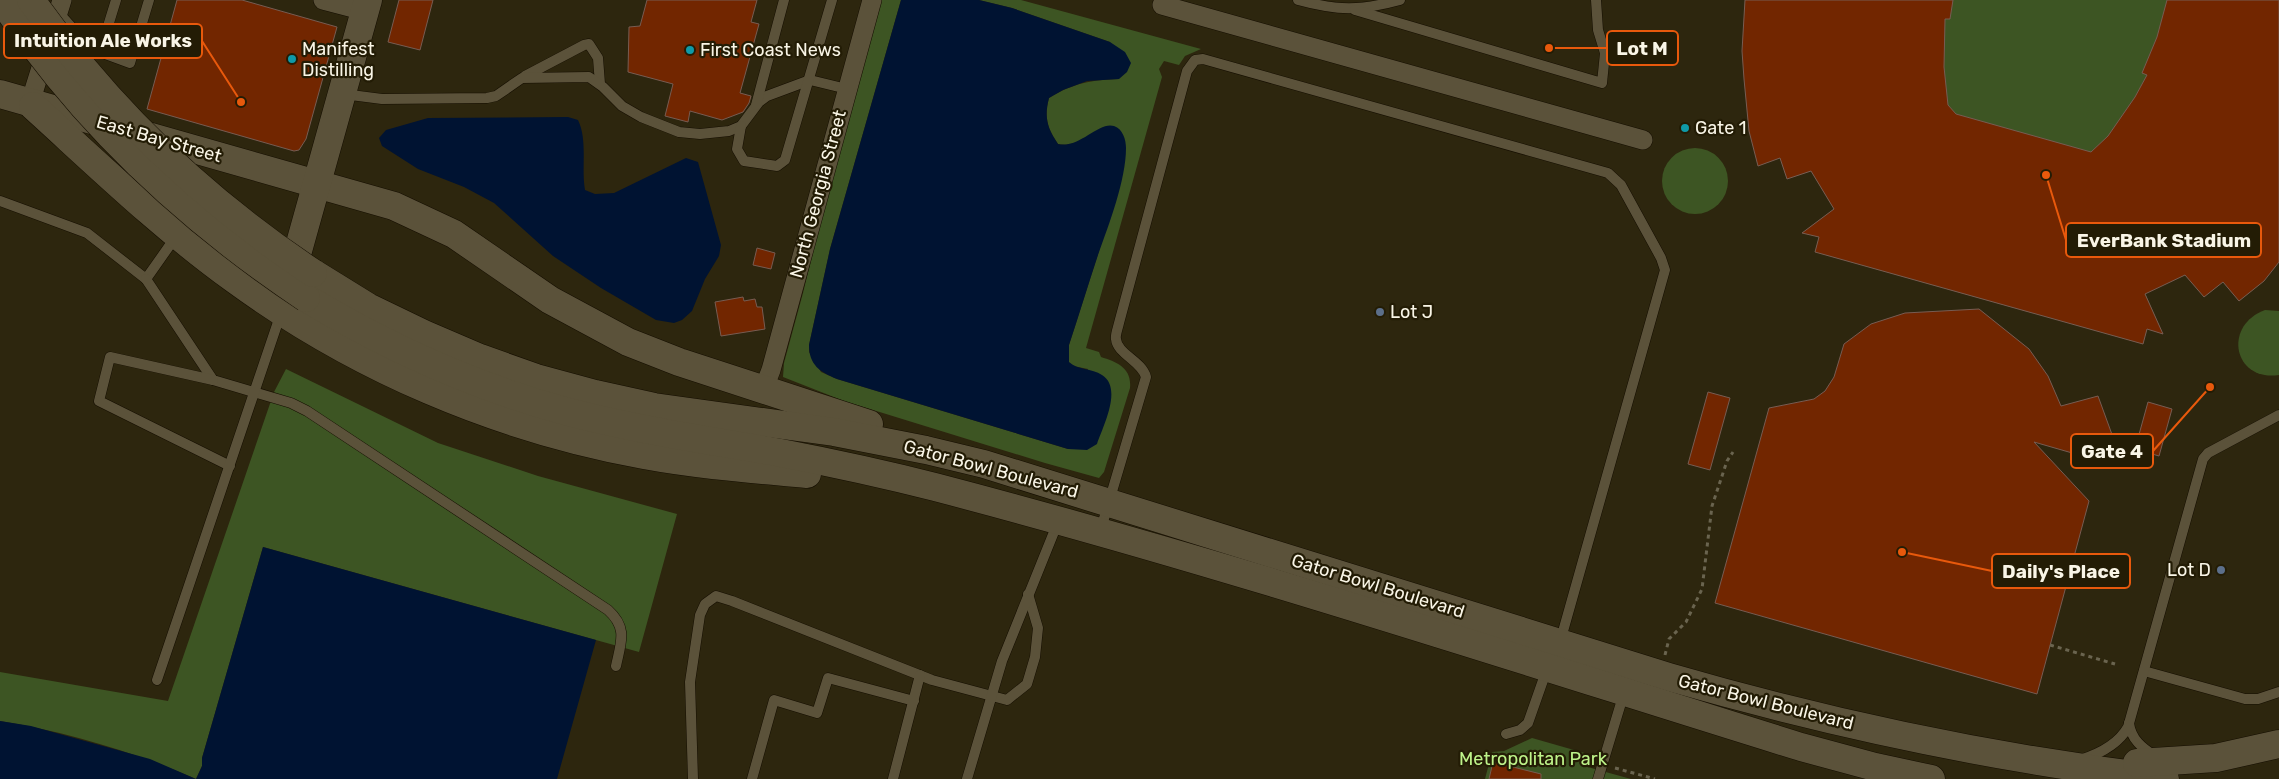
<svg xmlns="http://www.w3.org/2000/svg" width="2279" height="779" font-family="Rubik,sans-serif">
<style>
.green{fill:#3d5523}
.water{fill:#001332}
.building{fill:#722600;stroke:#775c52}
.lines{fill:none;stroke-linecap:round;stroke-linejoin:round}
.lane-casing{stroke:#150e00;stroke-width:11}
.street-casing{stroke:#150e00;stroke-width:20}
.secondary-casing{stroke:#150e00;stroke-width:29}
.path{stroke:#6a644f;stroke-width:3;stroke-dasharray:4 4;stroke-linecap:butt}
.lane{stroke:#5b523a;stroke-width:10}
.street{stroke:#5b523a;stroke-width:19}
.secondary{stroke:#5b523a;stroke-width:28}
.secondary-bridge-casing{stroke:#150e00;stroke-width:29;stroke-linecap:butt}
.secondary-bridge{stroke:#5b523a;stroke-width:28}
.culture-dot{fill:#0f9aa8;stroke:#231c05;stroke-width:2}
.service-dot{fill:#5c6f8a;stroke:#231c05;stroke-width:2}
.labels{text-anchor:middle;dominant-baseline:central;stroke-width:4.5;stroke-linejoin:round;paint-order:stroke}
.poi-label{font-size:18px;fill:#f9f5e6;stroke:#231c05;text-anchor:start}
.street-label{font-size:18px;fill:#f9f5e6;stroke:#231c05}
.park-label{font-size:18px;fill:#bef38a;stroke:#231c05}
.leader{fill:none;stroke:#e8590c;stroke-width:2}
.callout-dot{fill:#e8590c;stroke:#231c05;stroke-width:2}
.callout{fill:#231c05;stroke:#e8590c;stroke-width:2}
.callout-label{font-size:19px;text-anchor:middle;font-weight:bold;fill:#f9f5e6}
</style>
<rect width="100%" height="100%" fill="#2d260e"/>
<g class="green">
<path d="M881,0H901L830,249L809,345V352L821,372L837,379L1068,449L1088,369L1073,366L1068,362L1069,345L1119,188L1104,127C1090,135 1075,148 1058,144C1047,128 1044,117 1049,98C1073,83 1092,80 1119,79L1110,42L1012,8L979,0H1021L1201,49L1185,56L1179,65L1164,61L1159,69L1162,77L1086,348L1099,352L1101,357C1117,362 1132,368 1130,388L1104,472L1099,478L1045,463L844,401L783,377L784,363L803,293L836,158Z"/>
<path d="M1745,0H2279L2264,281L2239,301L2223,282L2204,297L2185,275L2145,293L2163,334L2147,329L2143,344L1815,252L1819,237L1802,233L1834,209L1811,171L1787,179L1780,158L1758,166C1744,111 1741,57 1745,0Z"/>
<circle cx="1695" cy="181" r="33"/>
<path d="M2265,310L2279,311V375C2234,382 2222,326 2265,310Z"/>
<path d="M286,369L438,443L538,476L677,514L639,652L263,547L202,758V766L196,779C134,752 67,732 0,721V672L168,701L274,392Z"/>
<path d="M1532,738L1588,754L1584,766L1631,779H1485L1492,752L1504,751Z"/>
</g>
<g class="water">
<path d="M901,0H979L1012,8L1110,42L1125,52L1131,63L1127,72L1119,79L1087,81L1063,90L1049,98C1044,117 1047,128 1058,144C1079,149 1099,121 1114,126C1123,129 1126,140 1126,148C1126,180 1109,224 1098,255C1088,285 1079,315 1069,345V362C1077,370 1092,368 1102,375C1123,388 1103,426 1097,444L1087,450L1068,449L837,379C820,372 809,365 809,345L830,249Z"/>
<path d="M568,117L578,120C588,141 581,167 585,190L595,194L614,193L686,158L698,162L721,245L719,256L705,279L692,311L682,320L674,323L656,320L601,288L553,256L494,203L464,187L418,169L382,146L379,138L386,130L428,118Z"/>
<path d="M263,547L596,640L557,779H0V721L31,726L150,759L196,779L202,766V758Z"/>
</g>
<g class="building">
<path d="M177,0H242L337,27L306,139L299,150L294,151L147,109Z"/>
<path d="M399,0H433L420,50L388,42Z"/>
<path d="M647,0H757L751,22L759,24L740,93L751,96L749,103L743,112L722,120L690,111L688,122L665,116L673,84L628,72L629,27L640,26Z"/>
<path d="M1745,0H1953L1950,19H1945L1944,67L1948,105L1956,114L2091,152L2108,136L2135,97L2147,75L2142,73L2157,37L2167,0H2279V262L2264,281L2239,301L2223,282L2204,297L2185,275L2145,294L2163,334L2147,329L2143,344L1815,252L1819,237L1802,233L1834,209L1811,171L1787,179L1780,158L1758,166L1749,131L1744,79L1742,51Z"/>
<path d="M757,248L775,253L771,269L753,265Z"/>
<path d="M743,297L744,301L755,299L757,307H762L765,329L721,336L715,302Z"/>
<path d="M1979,309L2029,349L2048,376L2061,406L2098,396L2114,440L2107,463L2034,442L2089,501L2037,694L1715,603L1769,408L1814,399L1825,391L1834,377L1844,344L1871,324L1905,313Z"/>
<path d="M1708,392L1730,398L1710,470L1688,464Z"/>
<path d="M2148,402L2172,409L2159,456L2135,449Z"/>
<path d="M1493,762L1541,774V779H1489Z"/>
</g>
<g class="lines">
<defs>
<g id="lane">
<path d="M1298,0C1338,11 1360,11 1400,0"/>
<path d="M1355,10L1602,83L1605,53L1598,30L1596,0"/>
<path d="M58,12L76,32L100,52L130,63L149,0"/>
<path d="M100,52L116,0"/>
<path d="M525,76L584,45L589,44L598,58L600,84"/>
<path d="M343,94L382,99L487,98L496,96L522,78L589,77L603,87L622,106L641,117L679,132L700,134L729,131L741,126L759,102L767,96L810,80L847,89"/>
<path d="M756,105L784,0"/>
<path d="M741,126L737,149L744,161L777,166L785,160L832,0"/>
<path d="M0,201L87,233L146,279L177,235"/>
<path d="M146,279L213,380L291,403L307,411L608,610C628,628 621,642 616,666"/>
<path d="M213,380L110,357L99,401L230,466"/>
<path d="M1100,532L1146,377C1142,361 1117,354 1116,339C1115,335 1118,328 1119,323L1187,71L1195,60L1203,59L1608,173L1621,185L1661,258L1665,270L1560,642"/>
<path d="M2144,671L2245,699H2258L2279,692"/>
<path d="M157,680L281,313"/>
<path d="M2129,723C2131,739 2142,748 2155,756"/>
<path d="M1506,734L1520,730L1528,723L1547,669"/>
<path d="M2080,760C2099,754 2118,745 2128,727L2203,459L2208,453L2279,415"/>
<path d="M693,779L690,682L700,615L705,604L716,596L732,601L932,680L1007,700L1027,684L1035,657L1038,628L1028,594"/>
<path d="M752,779L774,700L817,713L828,678L914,701"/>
<path d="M893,779L920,675"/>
<path d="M967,779L1002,661L1058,522"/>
<path d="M1598,779L1624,693"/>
</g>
<g id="street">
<path d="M323,0L365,11"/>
<path d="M1162,5L1643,140"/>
<path d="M30,103L62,0"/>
<path d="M764,388L771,370L872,0"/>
</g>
<g id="secondary">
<path d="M0,94L394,206L454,234L550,300L628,342L679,362L869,424"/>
<path d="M33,106C98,165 162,227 234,279C356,368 496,428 644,455C698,465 753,469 807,474"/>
<path d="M313,273L368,307L424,334L480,358L536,378L595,394L654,407L834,432L926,450L984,464L1669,677C1831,724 1997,759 2165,779"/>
<path d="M289,283L368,0"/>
<path d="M306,298C387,347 473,386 565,411C636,430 709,440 781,453C833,463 884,474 935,487C1226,563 1514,658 1801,747L1875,767L1931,779"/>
<path d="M2137,763L2216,758L2279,744"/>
</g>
</defs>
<use href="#lane" class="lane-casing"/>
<use href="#street" class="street-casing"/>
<use href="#secondary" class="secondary-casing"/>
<g class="path">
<path d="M2050,645L2115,664"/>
<path d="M1665,655L1669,639L1686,622L1702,589L1712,506L1727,461L1733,452"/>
<path d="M1615,768L1655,779"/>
</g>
<use href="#lane" class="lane"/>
<use href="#street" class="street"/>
<use href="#secondary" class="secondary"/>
<defs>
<g id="secondary-bridge">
<path d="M2,0C82,121 186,218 306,298"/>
<path d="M31,0C108,110 202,199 313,273"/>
</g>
</defs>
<use href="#secondary-bridge" class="secondary-bridge-casing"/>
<use href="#secondary-bridge" class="secondary-bridge"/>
</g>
<g class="culture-dot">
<circle cx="690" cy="50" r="5"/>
<circle cx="292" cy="59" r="5"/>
<circle cx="1685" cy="128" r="5"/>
</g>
<g class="service-dot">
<circle cx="1380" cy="312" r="5"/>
<circle cx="2221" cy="570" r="5"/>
</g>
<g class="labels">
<g class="poi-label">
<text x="302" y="49">Manifest<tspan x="302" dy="21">Distilling</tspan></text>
<text x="700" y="50">First Coast News</text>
<text x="1695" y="128">Gate 1</text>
<text x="1390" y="312">Lot J</text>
<text x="2211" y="570" text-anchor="end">Lot D</text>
</g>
<g class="street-label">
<text transform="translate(159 139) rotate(16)">East Bay Street</text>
<text transform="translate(818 194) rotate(-75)">North Georgia Street</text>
<text transform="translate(991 469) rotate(15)">Gator Bowl Boulevard</text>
<text transform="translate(1378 586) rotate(17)">Gator Bowl Boulevard</text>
<text transform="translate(1766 702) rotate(14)">Gator Bowl Boulevard</text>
</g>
<g class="park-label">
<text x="1533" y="759">Metropolitan Park</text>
</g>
</g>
<path class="leader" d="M241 102L202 41M1549 48L1607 48M2046 175L2066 240M2210 387L2153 451M1902 552L1992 571"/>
<g class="callout-dot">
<circle cx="241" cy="102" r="5"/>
<circle cx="1549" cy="48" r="5"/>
<circle cx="2046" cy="175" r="5"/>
<circle cx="2210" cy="387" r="5"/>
<circle cx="1902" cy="552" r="5"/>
</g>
<g class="callout">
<rect x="4" y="24" width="198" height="34" rx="5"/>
<rect x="1607" y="31" width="71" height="34" rx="5"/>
<rect x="2066" y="223" width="195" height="34" rx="5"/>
<rect x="2071" y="434" width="82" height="34" rx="5"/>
<rect x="1992" y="554" width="138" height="34" rx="5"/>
</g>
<g class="callout-label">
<text x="103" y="47">Intuition Ale Works</text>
<text x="1642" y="55">Lot M</text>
<text x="2164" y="247">EverBank Stadium</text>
<text x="2112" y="458">Gate 4</text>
<text x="2061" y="578">Daily's Place</text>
</g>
</svg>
